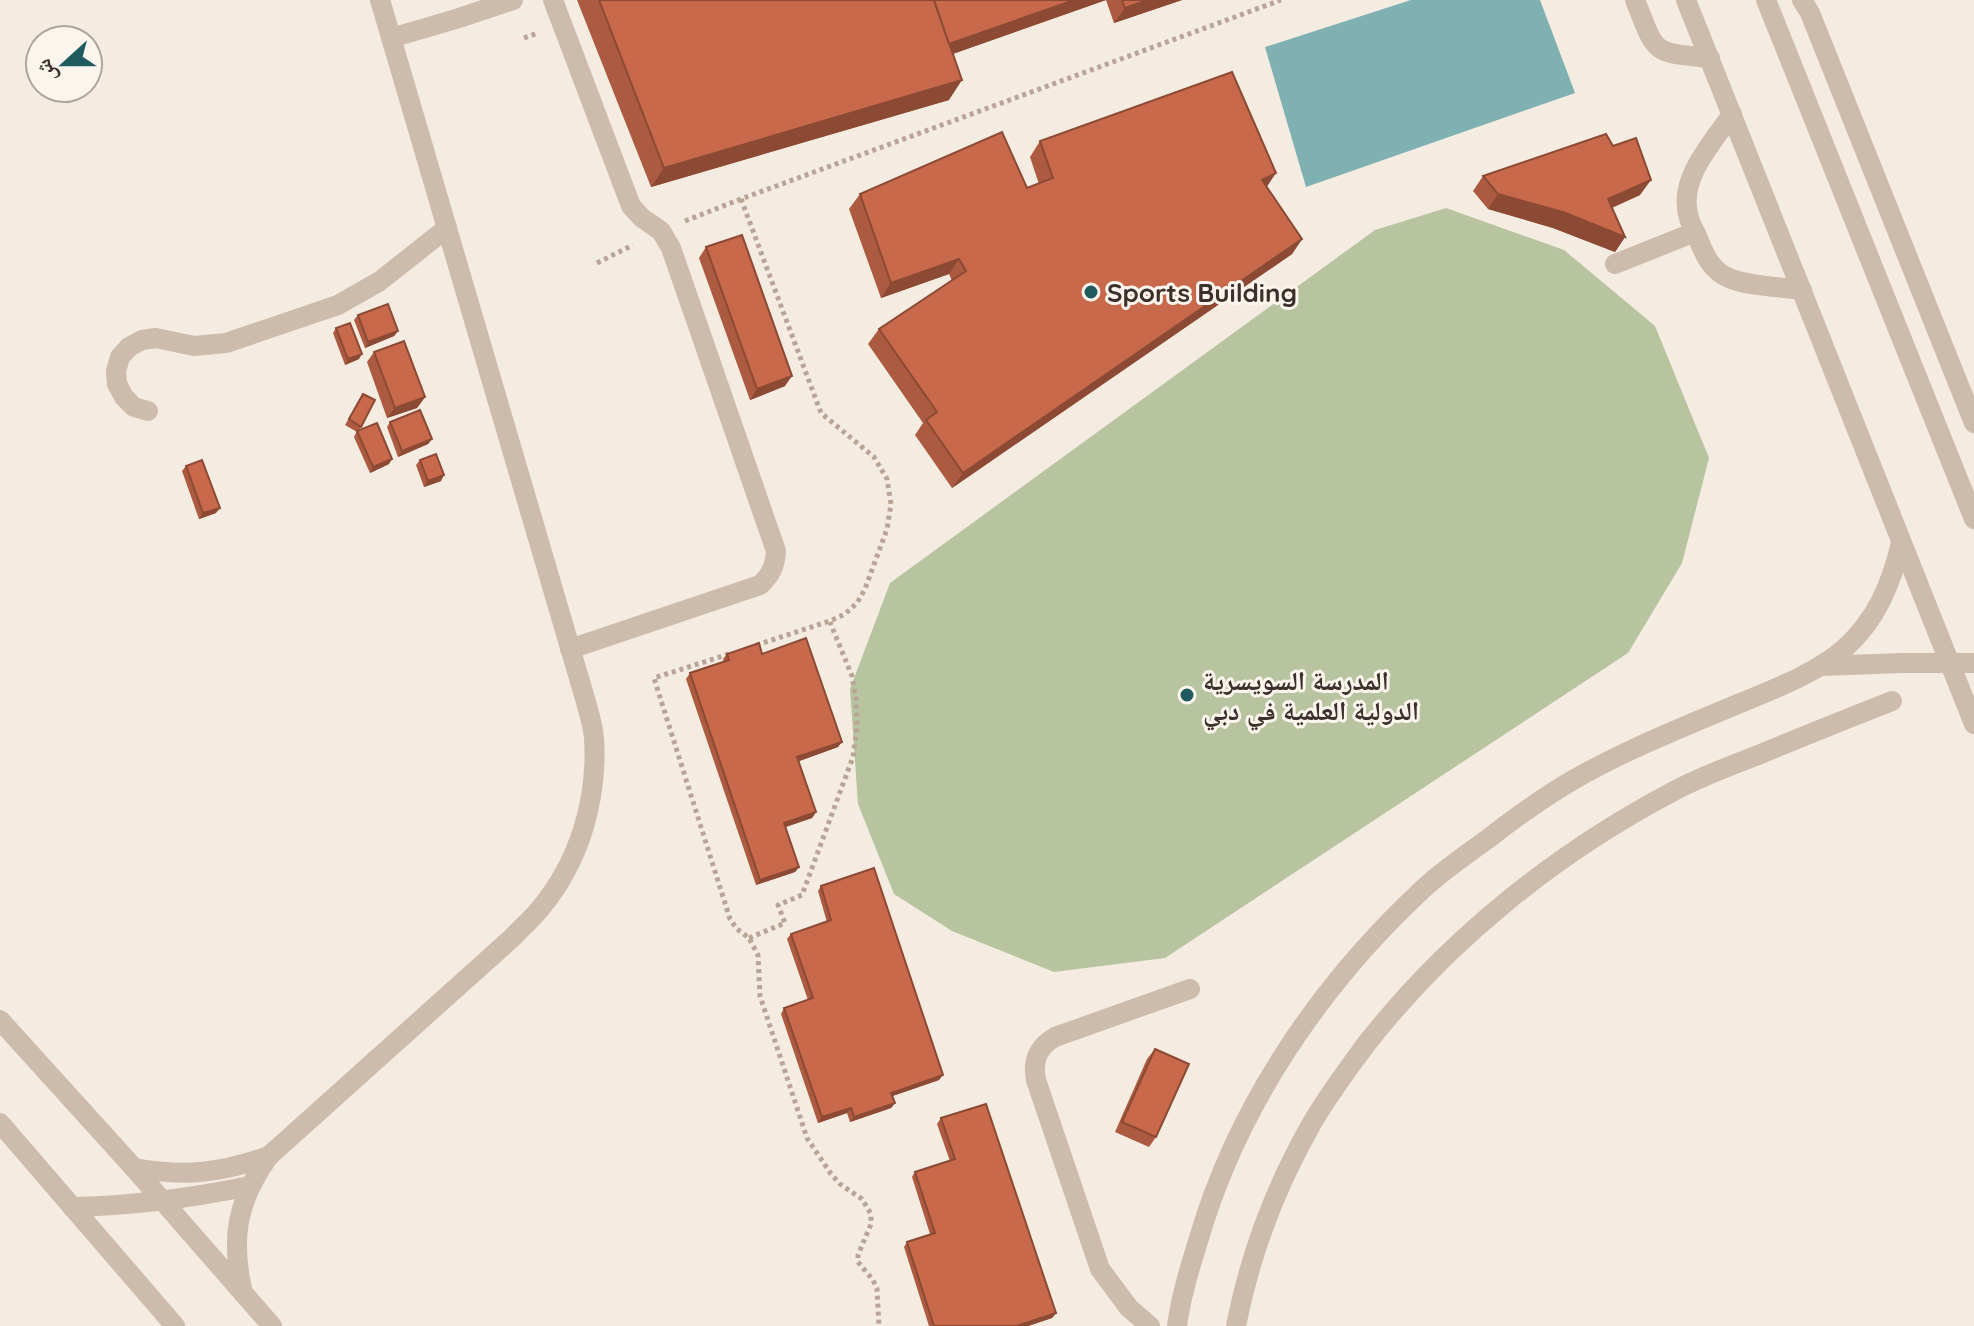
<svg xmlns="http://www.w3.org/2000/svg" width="1974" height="1326" font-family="Quicksand,'Noto Naskh Arabic',sans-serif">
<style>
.green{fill:#b8c4a0}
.water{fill:#7fb0b2}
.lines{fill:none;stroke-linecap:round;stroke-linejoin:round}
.path{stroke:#b9a596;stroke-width:5;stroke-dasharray:4 4;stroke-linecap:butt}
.service{stroke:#cdbbac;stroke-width:20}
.minor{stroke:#cdbbac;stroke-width:20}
.tertiary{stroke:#cdbbac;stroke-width:20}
.wall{fill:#ac5a40}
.shaded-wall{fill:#8c4a34}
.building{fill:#c8694b;stroke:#8c4a34;stroke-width:2}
.poi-dot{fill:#1f5a5e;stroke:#fbf5ee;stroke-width:3}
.labels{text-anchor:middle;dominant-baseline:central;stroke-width:6;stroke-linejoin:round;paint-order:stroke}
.poi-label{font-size:26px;font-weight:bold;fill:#3b302b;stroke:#fbf5ee;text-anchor:start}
</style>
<rect width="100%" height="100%" fill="#f4ebe1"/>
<path class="green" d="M1446,208L1564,250L1655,326L1709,458L1682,563L1628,653L1165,958L1054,972L952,931L894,894L858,804L850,689L890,583L1375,230Z"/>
<path class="water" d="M1411,0H1540L1575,93L1306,187L1265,47Z"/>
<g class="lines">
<g class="path">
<path d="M524,38L538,33"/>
<path d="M741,199L821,413L874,457L887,479L891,504L887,529L865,589L857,603L845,614L830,621L754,646"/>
<path d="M685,221L741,199L1281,0"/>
<path d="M597,263L633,245"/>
<path d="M729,654L654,678L730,919L737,929L749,938L758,955L760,996L807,1138L831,1174L840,1184L862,1199L871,1214V1224L858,1255V1262L873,1280L877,1289L879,1326"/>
<path d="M749,938L785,923L778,905L802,895L853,757L857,728L856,699L852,676L830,622"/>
</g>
<g class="service">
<path d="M553,0L631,206L642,218L661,231L671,248L776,551C775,566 771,575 760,585L570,649"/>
<path d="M1635,0C1657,55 1651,52 1710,58"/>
<path d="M1802,0L1810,13L1974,423"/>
<path d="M391,38L456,19L513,0"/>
<path d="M1732,114C1712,144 1677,179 1689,218C1691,226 1696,233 1699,241C1705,256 1712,271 1729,278C1747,286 1781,287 1802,290"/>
<path d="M1615,264L1695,232"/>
<path d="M148,411L134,407L124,397L117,384L116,371L120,357L129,347L142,340L156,338L194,346L226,343L338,305L380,281L447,228"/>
<path d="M1150,1326L1129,1308L1100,1269L1036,1080C1032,1060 1038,1047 1055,1037L1190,989"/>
</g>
<g class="minor">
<path d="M0,1020L134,1168L272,1326"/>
<path d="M0,1123L175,1326"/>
<path d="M134,1168C185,1177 221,1173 269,1156"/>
<path d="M72,1207C132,1206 191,1198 250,1186"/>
<path d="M243,1293C230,1238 237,1201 269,1156L513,937C521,928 531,920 539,910C579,863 598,800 594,738C593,726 589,713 586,702L380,0"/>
<path d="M1177,1326C1181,1296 1190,1267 1199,1238C1238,1105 1321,984 1422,890C1442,871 1466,855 1489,838C1516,817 1544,797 1573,780C1625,750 1679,729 1733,706C1769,691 1816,674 1845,648C1877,619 1891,584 1901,543"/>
<path d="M1236,1326C1250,1254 1276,1186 1312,1123C1328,1095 1348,1069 1367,1043C1449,939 1556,853 1674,791C1702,776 1733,765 1763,753C1806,735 1849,718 1892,701"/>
</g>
<g class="tertiary">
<path d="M1686,0L1974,724"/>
<path d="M1766,0L1974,519"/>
<path d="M1821,666L1902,663H1974"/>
</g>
</g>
<g class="wall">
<path d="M577,0H1182L1114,23L1106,0L953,54L949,100L651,187Z"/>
<path d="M1040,141L1266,187L1302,239L1292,254L952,488L915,435L923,423L868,344L879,329L952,281L949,274L881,298L849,209L860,194L1027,188L1039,184L1030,157Z"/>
<path d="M1483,176L1640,195L1612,208L1625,237L1615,252L1553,228L1488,209L1473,191Z"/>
<path d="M706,247L785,386L750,400L699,258Z"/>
<path d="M358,315L398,331L394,336L365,348L354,320Z"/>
<path d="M336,328L359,359L345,365L333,333Z"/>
<path d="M374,352L425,397L417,408L387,418L367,362Z"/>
<path d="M363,394L361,427L357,432L345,425Z"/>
<path d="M390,422L432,439L428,444L398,457L387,427Z"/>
<path d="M357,431L389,464L370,473L354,437Z"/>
<path d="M420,460L441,481L424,487L416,465Z"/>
<path d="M186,466L216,513L199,519L182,471Z"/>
<path d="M727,654H762L838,747L799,761L816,812L812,818L785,827L799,867L795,872L756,885L686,679L690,673L724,662L723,659Z"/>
<path d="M821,886L939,1080L892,1096L895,1103L891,1108L850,1122L847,1113L818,1123L781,1014L784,1008L808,1000L787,939L791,934L827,922L818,891Z"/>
<path d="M1155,1049L1156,1137L1149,1147L1115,1132L1147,1059Z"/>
<path d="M941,1118L1056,1313L1052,1318L1028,1326H929L904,1247L907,1242L930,1234L912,1177L915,1172L950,1161L937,1124Z"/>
</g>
<g class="shaded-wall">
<path d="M1074,0H1106L935,60L945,45Z"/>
<path d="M1148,0H1182L1114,23L1125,8Z"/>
<path d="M962,80L949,100L651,187L664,168Z"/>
<path d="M1276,173L1266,188L1262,180Z"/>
<path d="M1651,180L1640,195L1597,214L1608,199Z"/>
<path d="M1498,194L1563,212L1625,237L1615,252L1553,228L1488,209Z"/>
<path d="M1302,239L1292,254L952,488L963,473Z"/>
<path d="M959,259L949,274L881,298L891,283Z"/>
<path d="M398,331L394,336L365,348L368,342Z"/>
<path d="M362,354L359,359L345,365L348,359Z"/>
<path d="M792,376L785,386L750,400L757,389Z"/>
<path d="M425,397L417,408L387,418L395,408Z"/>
<path d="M432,439L428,444L398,457L402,451Z"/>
<path d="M392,459L389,464L370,473L373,467Z"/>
<path d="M444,475L441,481L424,487L428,481Z"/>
<path d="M220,508L216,513L199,519L203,513Z"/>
<path d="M842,742L838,747L794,763L797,757Z"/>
<path d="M816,812L812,818L780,829L784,823Z"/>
<path d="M799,867L795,872L756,885L760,880Z"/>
<path d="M943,1075L939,1080L887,1098L891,1093Z"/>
<path d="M895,1103L891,1108L850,1122L854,1117Z"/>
<path d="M851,1108L847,1113L818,1123L822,1117Z"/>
<path d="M1056,1313L1052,1318L1028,1326H1016Z"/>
</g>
<g class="building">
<path d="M599,0H934L962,80L664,168Z"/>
<path d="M934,0H1074L949,44Z"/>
<path d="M1122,0H1148L1125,8Z"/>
<path d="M1232,72L1276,173L1262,180L1302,239L963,473L926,420L937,412L879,329L966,271L959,259L891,283L860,194L1002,132L1027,188L1053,178L1040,141Z"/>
<path d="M1606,134L1613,146L1636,138L1651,180L1608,199L1625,237L1563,212L1498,194L1483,176Z"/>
<path d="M742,235L792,376L757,389L706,247Z"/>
<path d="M388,304L398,331L368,342L358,315Z"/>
<path d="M350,323L362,354L348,359L336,328Z"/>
<path d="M404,341L425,397L395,408L374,352Z"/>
<path d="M363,394L375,400L361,427L349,419Z"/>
<path d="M420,410L432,439L402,451L390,422Z"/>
<path d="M377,423L392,459L373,467L357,431Z"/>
<path d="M436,454L444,475L428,481L420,460Z"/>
<path d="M202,460L220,508L203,513L186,466Z"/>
<path d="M806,638L842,742L797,757L816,812L784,823L799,867L760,880L690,673L729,660L727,654L759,643L762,654Z"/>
<path d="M874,868L943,1075L891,1093L895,1103L854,1117L851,1108L822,1117L784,1008L813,998L791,934L831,920L821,886Z"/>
<path d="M1155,1049L1189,1064L1156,1137L1122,1122Z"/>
<path d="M986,1104L1056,1313L1016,1326H934L907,1242L935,1233L915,1172L955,1159L941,1118Z"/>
</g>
<g class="poi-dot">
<circle cx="1091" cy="292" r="8"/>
<circle cx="1187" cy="695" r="8"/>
</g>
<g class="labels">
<g class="poi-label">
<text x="1107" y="292">Sports Building</text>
<text x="1203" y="680">المدرسة السويسرية<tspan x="1203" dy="30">الدولية العلمية في دبي</tspan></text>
</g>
</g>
<g transform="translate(64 64) rotate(249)"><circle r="38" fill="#fbf5ee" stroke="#aea6a0" stroke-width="2"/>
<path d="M0-6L14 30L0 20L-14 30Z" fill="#1f5a5e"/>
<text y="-12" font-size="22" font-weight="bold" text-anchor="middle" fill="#3b302b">ش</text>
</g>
</svg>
